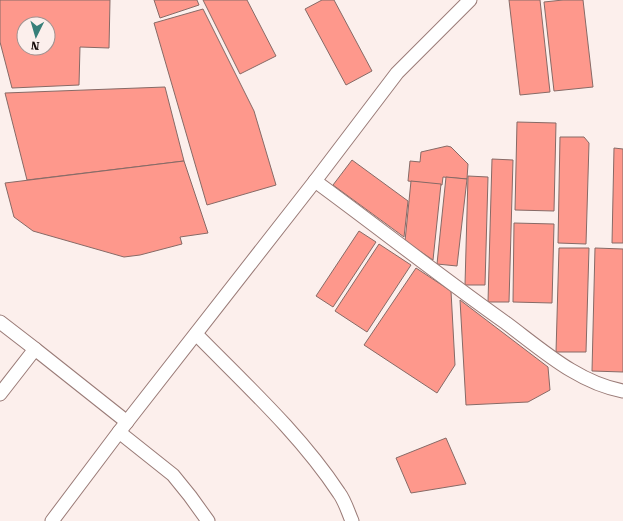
<svg xmlns="http://www.w3.org/2000/svg" width="623" height="521" font-family="'Roboto Serif',serif">
<style>
.building{fill:#fe988c;stroke:#876a66;fill-rule:evenodd}
.lines{fill:none;stroke-linecap:round;stroke-linejoin:round}
.minor-casing{stroke:#9a7b77;stroke-width:15}
.minor{stroke:#fff;stroke-width:13}
</style>
<rect width="100%" height="100%" fill="#fcefec"/>
<g class="building">
<path d="M0,0H110L109,48L80,47L79,85L12,88L0,42ZM24,24H48V48H24Z"/>
<path d="M154,0H197L199,5L160,18Z"/>
<path d="M203,0H247L276,56L240,74Z"/>
<path d="M322,0H334L372,71L346,85L305,9Z"/>
<path d="M509,0H540L550,92L520,95Z"/>
<path d="M563,0H583L593,87L554,91L544,2Z"/>
<path d="M203,9L254,111L276,185L207,205L154,23Z"/>
<path d="M165,87L184,161L27,180L5,93Z"/>
<path d="M517,122L556,123L554,211L515,210Z"/>
<path d="M560,137H584L589,143L586,244L558,243Z"/>
<path d="M447,146L451,147L468,164L467,179L443,177L442,185L408,181L410,161L420,162L421,152Z"/>
<path d="M614,148L623,149V243H612Z"/>
<path d="M492,159L513,160L509,302H488Z"/>
<path d="M352,160L408,201L404,237L333,185Z"/>
<path d="M184,161L208,233L180,237L182,244L140,255L124,257L33,231L14,217L5,183Z"/>
<path d="M468,176L488,177L485,285H465Z"/>
<path d="M446,177L467,179L457,266L437,264Z"/>
<path d="M411,181L441,184L433,260L405,241Z"/>
<path d="M514,223L554,224L552,303L513,302Z"/>
<path d="M359,231L376,242L333,307L316,296Z"/>
<path d="M379,244L411,265L367,332L335,311Z"/>
<path d="M559,248H589L586,352H556Z"/>
<path d="M595,248L623,249V372L592,371Z"/>
<path d="M416,268L451,291L455,365L437,393L364,345Z"/>
<path d="M460,300L548,367L550,390L528,402L466,405Z"/>
<path d="M446,438L466,484L411,493L396,458Z"/>
</g>
<g class="lines">
<defs>
<g id="minor">
<path d="M315,181C379,228 441,277 506,323C541,349 578,383 623,391"/>
<path d="M0,322L35,349L0,394"/>
<path d="M196,334C245,384 300,434 339,493C345,501 348,512 352,521"/>
<path d="M35,349L127,422"/>
<path d="M119,432L173,475L190,496L208,521"/>
<path d="M52,521L119,432L315,181L397,73L470,0"/>
</g>
</defs>
<use href="#minor" class="minor-casing"/>
<use href="#minor" class="minor"/>
</g>
<g transform="translate(36 36) rotate(185)"><circle r="19" fill="#fcefec" stroke="#9f9391"/>
<path d="M0-3L7 15L0 10L-7 15Z" fill="#387f79"/>
<text y="-6" font-size="11" font-weight="bold" text-anchor="middle" fill="#140908">N</text>
</g>
</svg>
